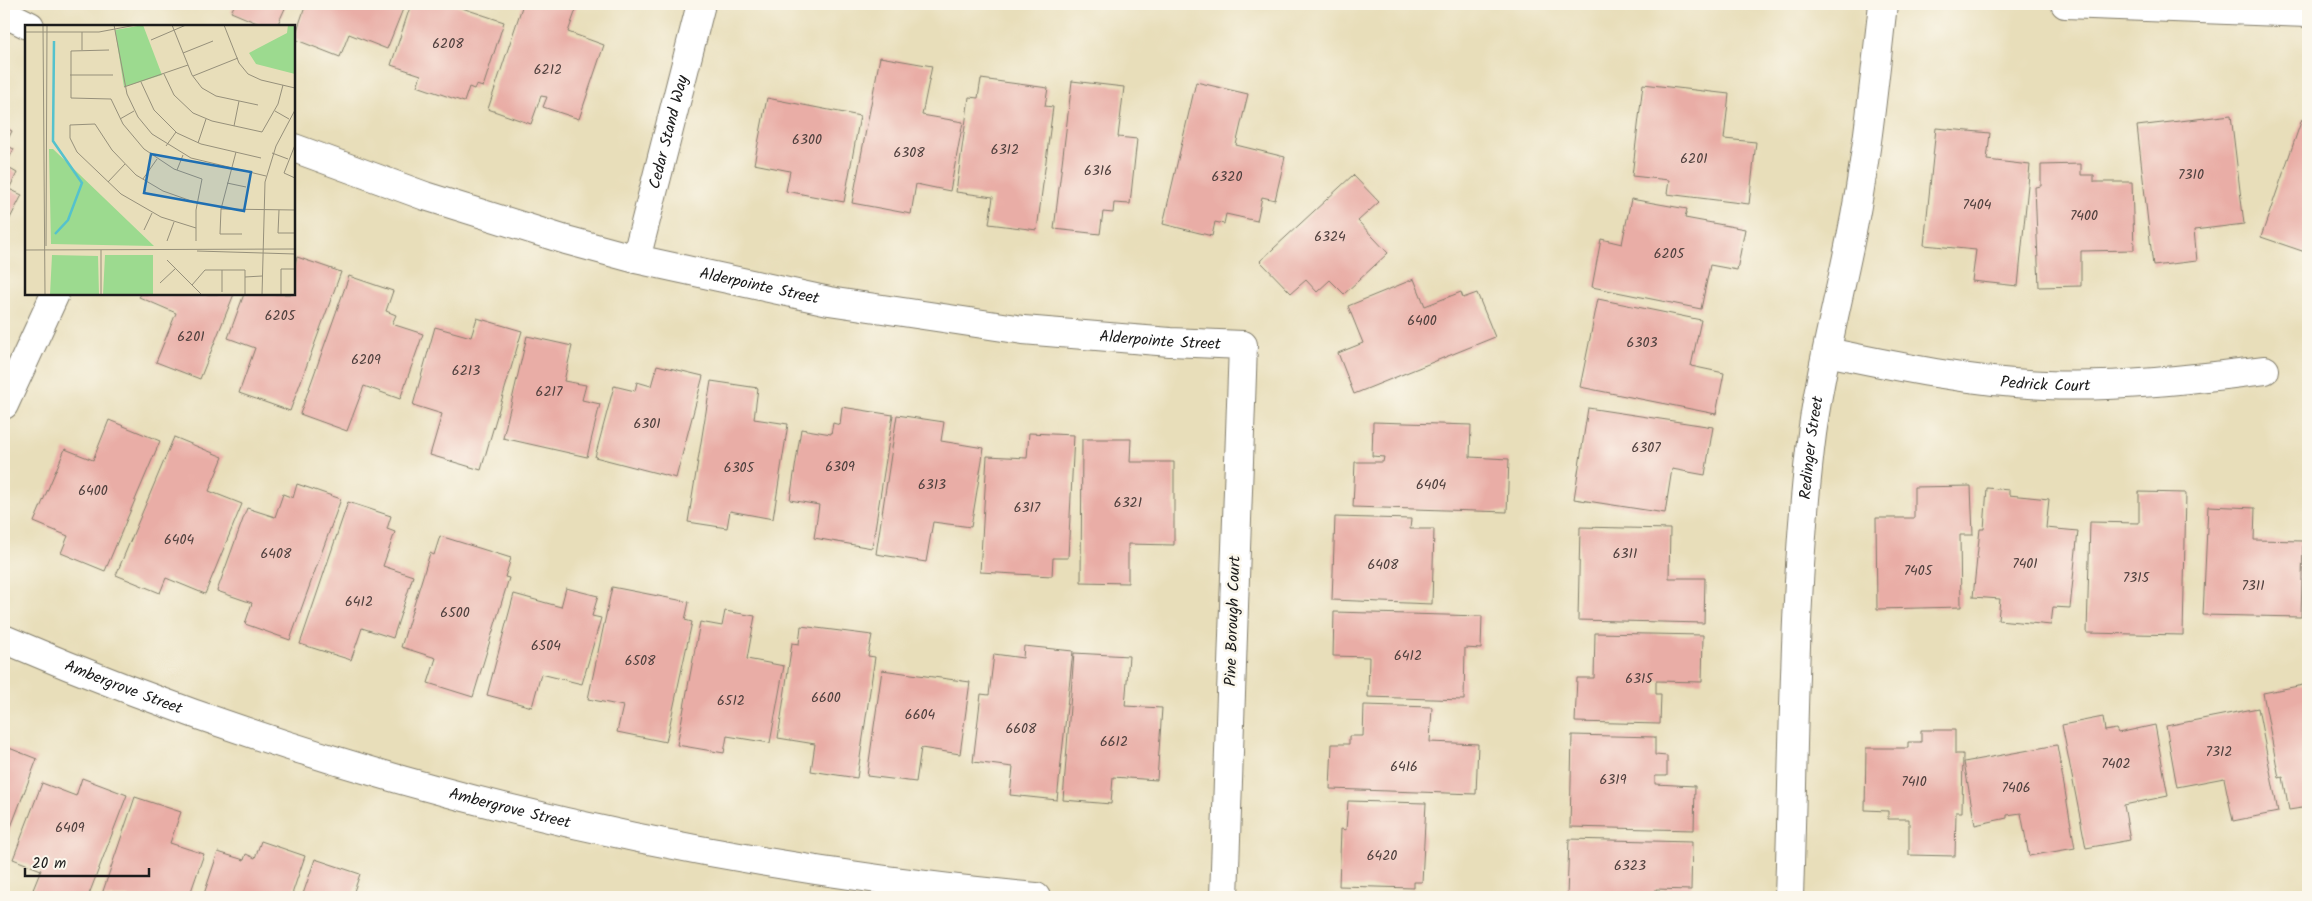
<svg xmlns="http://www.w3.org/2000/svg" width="2312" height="901" font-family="Kalam,sans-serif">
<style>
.building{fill:#e9ada6}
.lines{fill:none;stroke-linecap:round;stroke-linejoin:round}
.minor-casing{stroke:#827d6b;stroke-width:30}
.tertiary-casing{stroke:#827d6b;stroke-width:30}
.minor{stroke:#fff;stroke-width:28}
.tertiary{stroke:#fff;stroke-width:28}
.labels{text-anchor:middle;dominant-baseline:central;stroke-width:5;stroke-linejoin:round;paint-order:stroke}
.number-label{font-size:14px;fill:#4f403e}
.street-label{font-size:16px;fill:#1c1c1c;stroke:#fbf7ec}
.inset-river{fill:none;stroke:#55c2cd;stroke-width:2.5}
.inset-road{fill:none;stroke:#96907b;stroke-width:1}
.view{fill:#1f6fb2;fill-opacity:0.15;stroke:#1f6fb2;stroke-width:2.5}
.inset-edge{fill:none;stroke:#1c1c1c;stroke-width:2.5}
</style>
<rect width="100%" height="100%" fill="#fbf7ec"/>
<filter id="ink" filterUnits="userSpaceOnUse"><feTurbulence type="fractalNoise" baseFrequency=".02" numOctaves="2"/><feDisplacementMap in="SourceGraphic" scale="10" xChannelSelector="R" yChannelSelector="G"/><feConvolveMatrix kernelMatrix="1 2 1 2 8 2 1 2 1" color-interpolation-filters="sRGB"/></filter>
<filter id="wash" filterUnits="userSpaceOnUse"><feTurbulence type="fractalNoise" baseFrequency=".0096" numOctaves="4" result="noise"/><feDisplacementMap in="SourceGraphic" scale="20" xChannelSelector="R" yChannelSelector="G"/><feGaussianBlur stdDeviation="1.12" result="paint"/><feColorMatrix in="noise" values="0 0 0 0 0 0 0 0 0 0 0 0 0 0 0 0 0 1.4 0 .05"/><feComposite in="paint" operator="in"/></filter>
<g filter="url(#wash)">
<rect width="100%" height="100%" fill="#e8deba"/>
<g id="blocks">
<g class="building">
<path d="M235,4H287L277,26H264L231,12Z"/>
<path d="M306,4H405L387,49L349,34L340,57L294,39Z"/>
<path d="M411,4H450L504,22L483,87L476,85L474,89L469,87L464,102L417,86L421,75L391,65Z"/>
<path d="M523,4H578L568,32L604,45L579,119L543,107L547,97L541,96L531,124L488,109Z"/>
<path d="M880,57L932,66L922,115L963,122L950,191L916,184L911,214L852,203Z"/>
<path d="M981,79L1048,88L1045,106L1053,107L1037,230L989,224L993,197L956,192L969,97L978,98Z"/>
<path d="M1072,81L1124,87L1118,137L1137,139L1130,204L1114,203L1113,213L1103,212L1100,234L1054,229Z"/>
<path d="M1196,82L1248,94L1236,145L1285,157L1275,200L1262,197L1257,221L1226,214L1224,224L1215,222L1212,236L1163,224Z"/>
<path d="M1643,84L1729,94L1724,139L1756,142L1749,204L1667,194L1669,180L1632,176Z"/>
<path d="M767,98L860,116L844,202L786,191L790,171L754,164Z"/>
<path d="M2231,115L2244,224L2194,230L2197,261L2153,266L2137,126Z"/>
<path d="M2302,119L2308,121V253L2261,237Z"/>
<path d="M4,127L12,131L5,145L14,149L5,166L17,173L9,189L22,195L4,230Z"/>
<path d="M1936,128L1990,133L1987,160L2030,165L2018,286L1972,281L1976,250L1924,245Z"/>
<path d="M2081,164V175H2094V182H2132L2134,250L2081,251V286L2039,287L2035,187L2041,186V165Z"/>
<path d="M1353,175L1379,202L1358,221L1388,253L1344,294L1330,280L1317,292L1306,280L1291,293L1260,261Z"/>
<path d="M1631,199L1687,209L1685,218L1745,229L1737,270L1710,265L1701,309L1592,287L1601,239L1622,244Z"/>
<path d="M297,257L341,272L290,411L239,393L255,348L228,338L244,294H294V267Z"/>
<path d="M349,276L393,291L386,311L396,315L392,324L423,334L400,399L364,386L347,431L300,414Z"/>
<path d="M1414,279L1425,306L1461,292L1463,298L1477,293L1495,337L1354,394L1338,353L1363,343L1348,306Z"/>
<path d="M141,294H234L200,379L156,362L176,313L139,297Z"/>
<path d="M1598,299L1701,320L1691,366L1724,373L1716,414L1580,387Z"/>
<path d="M477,318L522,331L481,470L430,455L442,414L413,405L435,327L471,337Z"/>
<path d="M527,336L572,346L564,381L586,385L582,400L600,404L587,457L503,438Z"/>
<path d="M657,365L703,376L676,478L595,457L614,386L635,391L637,382L651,386Z"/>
<path d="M711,381L758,388L754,419L788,424L773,519L730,511L727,528L688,522Z"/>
<path d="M842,407L893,415L872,548L814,538L819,505L790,500L801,429L831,434L833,423L840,425Z"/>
<path d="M1588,408L1713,427L1705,475L1672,469L1665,513L1574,499Z"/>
<path d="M897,415L944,422L941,441L984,448L971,527L933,522L926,562L876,554Z"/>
<path d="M109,420L160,441L105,571L61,553L68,536L34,522L65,449L93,460Z"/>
<path d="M1373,422L1471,425L1470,457L1509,459L1507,512L1353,507L1355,462H1383L1384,457L1372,456Z"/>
<path d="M1029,433L1074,435L1068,558H1053L1052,576L980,572L987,456L1027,458Z"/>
<path d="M174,437L223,457L209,491L242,504L205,594L166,578L160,593L116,575Z"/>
<path d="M1082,439H1131L1130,462H1174V545L1128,544V583L1081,582Z"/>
<path d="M297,484L341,499L290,640L245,624L252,603L217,591L247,508L275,517L283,494L293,498Z"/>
<path d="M1971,486L1973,535H1960L1961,607L1877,609L1876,518H1914V487Z"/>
<path d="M1987,488L2009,490V495L2049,499L2046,528L2078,531L2070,608L2053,607L2051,625L1998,620L2000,599L1973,597L1980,529H1984Z"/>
<path d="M2139,492L2186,493L2183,635L2087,633L2090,522L2139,523Z"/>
<path d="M348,502L391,516L387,529L395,532L383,566L413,576L393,638L362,628L351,660L300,644Z"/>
<path d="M2208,506L2255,508L2254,540L2303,541L2301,617L2203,615Z"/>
<path d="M1335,517L1411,519L1410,529H1434L1432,604L1332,600Z"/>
<path d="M1580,527L1670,529L1669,578H1705L1704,623L1578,620Z"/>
<path d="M440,536L511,558L505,577L509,578L473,697L428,683L436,658L401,647L430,553L434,555Z"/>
<path d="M612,587L689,602L685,620L692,622L666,742L617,732L623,706L588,699Z"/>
<path d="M566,588L598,596L592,616L601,618L582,684L541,674L532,707L487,695L514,594L561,607Z"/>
<path d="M725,611L755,616L747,659L784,666L770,743L727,736L724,753L677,745L700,622L722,626Z"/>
<path d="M1334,612L1482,616L1481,649L1465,648L1464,700L1368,697L1369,657L1333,656Z"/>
<path d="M801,626L872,635L868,656L875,657L857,778L811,771L815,744L778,738L792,643L799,644Z"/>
<path d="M1595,633L1703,635L1702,682L1656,681V694H1661L1660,724L1575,722L1577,678H1594Z"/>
<path d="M1024,646L1073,651L1057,800L1010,795L1013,767L973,762L981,694L989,695L994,654L1023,658Z"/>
<path d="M1074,653L1129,656L1125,706L1162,708L1157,780L1113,777L1111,804L1063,800Z"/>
<path d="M882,670L970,682L960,754L921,748L916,782L867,776Z"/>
<path d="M2308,684V807L2289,810L2283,777L2279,778L2263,693Z"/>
<path d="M1364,705L1432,707L1430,742L1478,744L1476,794L1330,789L1332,744H1349V736H1363Z"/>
<path d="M2258,708L2278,812L2233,821L2224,778L2177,787L2166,726Z"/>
<path d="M2103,717L2105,731L2116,729L2118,733L2155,725L2168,796L2124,805L2130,840L2086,848L2062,725Z"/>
<path d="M1921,730H1955V754H1963L1962,812H1956L1955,856L1909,855V819H1888V811L1865,810L1866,748H1908V742H1921Z"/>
<path d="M1572,735L1655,737V755L1667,756V776H1655V784L1695,786L1694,830L1570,827Z"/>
<path d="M2057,745L2075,848L2029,856L2021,813L2007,815V818L1975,825L1964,762Z"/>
<path d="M4,746L37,759L4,845Z"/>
<path d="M82,778L127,795L88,897H30L41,870L13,859L42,783L76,796Z"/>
<path d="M135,797L181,812L170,843L204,854L189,897H101Z"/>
<path d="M1348,801L1426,803L1422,882H1414V888L1339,886L1341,829L1346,830Z"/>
<path d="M1569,839L1692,842L1691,890L1656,889V897H1567Z"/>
<path d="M261,841L305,856L291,897H203L218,852L244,860L246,854L255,858Z"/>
<path d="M315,859L360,874L352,897H302Z"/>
</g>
</g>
</g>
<g filter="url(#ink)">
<use href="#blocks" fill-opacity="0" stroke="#827d6b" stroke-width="1"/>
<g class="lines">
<defs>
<g id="minor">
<path d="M4,13L30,26"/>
<path id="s1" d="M294,148L425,196L566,240L636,259L829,301L1023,330L1170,342L1243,345L1224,897"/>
<path id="s2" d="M636,259L701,4"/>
<path id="s3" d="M1827,352C1899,367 1971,382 2045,385C2119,388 2192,379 2265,370"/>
<path d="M4,405L55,294"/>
<path id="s4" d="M4,639C332,780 680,864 1036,897"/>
<path id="s5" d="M1789,897C1794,749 1793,597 1810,450C1818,378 1837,308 1851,237C1867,160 1874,82 1883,4"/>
</g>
<path id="tertiary" d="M2065,4L2308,13"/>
</defs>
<use href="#minor" class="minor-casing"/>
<use href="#tertiary" class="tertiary-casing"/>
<use href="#minor" class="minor"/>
<use href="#tertiary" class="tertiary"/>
</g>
</g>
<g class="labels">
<g class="number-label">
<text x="448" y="44">6208</text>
<text x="548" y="70">6212</text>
<text x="807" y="140">6300</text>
<text x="1005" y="150">6312</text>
<text x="909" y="153">6308</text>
<text x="1694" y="159">6201</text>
<text x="1098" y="171">6316</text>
<text x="2191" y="175">7310</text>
<text x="1227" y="177">6320</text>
<text x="1977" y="205">7404</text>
<text x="2084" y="216">7400</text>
<text x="1330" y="237">6324</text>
<text x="1669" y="254">6205</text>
<text x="280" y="316">6205</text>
<text x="1422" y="321">6400</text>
<text x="191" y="337">6201</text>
<text x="1642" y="343">6303</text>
<text x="366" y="360">6209</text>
<text x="466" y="371">6213</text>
<text x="549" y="392">6217</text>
<text x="647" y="424">6301</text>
<text x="1646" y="448">6307</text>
<text x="840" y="467">6309</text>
<text x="739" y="468">6305</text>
<text x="932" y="485">6313</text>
<text x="1431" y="485">6404</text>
<text x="93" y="491">6400</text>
<text x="1128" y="503">6321</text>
<text x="1027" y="508">6317</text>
<text x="179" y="540">6404</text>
<text x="276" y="554">6408</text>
<text x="1625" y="554">6311</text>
<text x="2025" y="564">7401</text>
<text x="1383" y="565">6408</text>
<text x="1918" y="571">7405</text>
<text x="2136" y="578">7315</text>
<text x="2253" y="586">7311</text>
<text x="359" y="602">6412</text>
<text x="455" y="613">6500</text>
<text x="546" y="646">6504</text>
<text x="1408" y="656">6412</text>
<text x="640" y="661">6508</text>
<text x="1639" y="679">6315</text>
<text x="826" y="698">6600</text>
<text x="731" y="701">6512</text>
<text x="920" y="715">6604</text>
<text x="1021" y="729">6608</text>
<text x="1114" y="742">6612</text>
<text x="2219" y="752">7312</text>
<text x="2116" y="764">7402</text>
<text x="1404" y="767">6416</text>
<text x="1613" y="780">6319</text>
<text x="1914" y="782">7410</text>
<text x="2016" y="788">7406</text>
<text x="70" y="828">6409</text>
<text x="1382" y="856">6420</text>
<text x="1630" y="866">6323</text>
</g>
<g class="street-label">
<text stroke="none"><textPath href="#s2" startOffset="131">Cedar Stand Way</textPath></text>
<text stroke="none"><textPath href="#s1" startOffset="486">Alderpointe Street</textPath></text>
<text stroke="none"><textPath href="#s1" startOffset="891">Alderpointe Street</textPath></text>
<text stroke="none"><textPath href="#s3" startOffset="221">Pedrick Court</textPath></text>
<text stroke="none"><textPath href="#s5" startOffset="450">Redinger Street</textPath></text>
<text transform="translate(1233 621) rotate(-88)">Pine Borough Court</text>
<text stroke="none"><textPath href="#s4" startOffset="129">Ambergrove Street</textPath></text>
<text stroke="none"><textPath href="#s4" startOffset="534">Ambergrove Street</textPath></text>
</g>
</g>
<g transform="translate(25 25)">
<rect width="270" height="270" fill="#e8deba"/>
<path d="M118,0L137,50L99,62L90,5ZM263,0H270V49L231,39L224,28L262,8ZM24,124H28L129,221L26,219ZM27,230L73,231L74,270H25ZM80,230H128V270H78Z" fill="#9cda8f"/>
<path class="inset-river" d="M29,16L28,116L57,158L43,195L30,209"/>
<path class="inset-road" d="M18,0L20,270M89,0L102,69L113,92L127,109L166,133L241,151M147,0L167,50L177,63L191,71L233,80M199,0L214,38L223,49L236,55L270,63M0,7H74L111,0M126,15L161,0M57,25V7M84,25L46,26V73L86,74L98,99L119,124L149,144L177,154L171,185V216M158,28L188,16M139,49L149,70L168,88L187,96L237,107L253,79L258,60M45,50H88M168,51L213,33M116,57L129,85L152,108L176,119L236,133M99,62L163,40M250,86L264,94M95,94L109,86M209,101L214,76M173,118L181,94M270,120L259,148L270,153M141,121L151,107M211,127L196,184L195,209H217M247,128L263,134M152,145L158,130M118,154L132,134M83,157L100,139M202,158L221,162M196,184L270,185M254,185L253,208H270M171,203L136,192L96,169L52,127L45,113V100L70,99L87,125L111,150L138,166L172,178M119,205L127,188M142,216L149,197M21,221L22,0M0,225L270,224M172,226L270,229M142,235L177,270M197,245V267M220,252L237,251M135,258L151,243M167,260L180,245H220V270M76,270V225M237,270L240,157L251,121L270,85M256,270V244H270"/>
<path class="view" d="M126,129L226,147L219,186L119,168Z"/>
<rect width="270" height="270" class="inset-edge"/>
</g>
<rect width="2312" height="901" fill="none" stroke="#fbf7ec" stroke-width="20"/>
<path d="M25 868v8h124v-8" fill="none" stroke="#1c1c1c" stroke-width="2.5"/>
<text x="32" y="868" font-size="15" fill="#1c1c1c" stroke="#fbf7ec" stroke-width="4" paint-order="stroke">20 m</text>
</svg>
